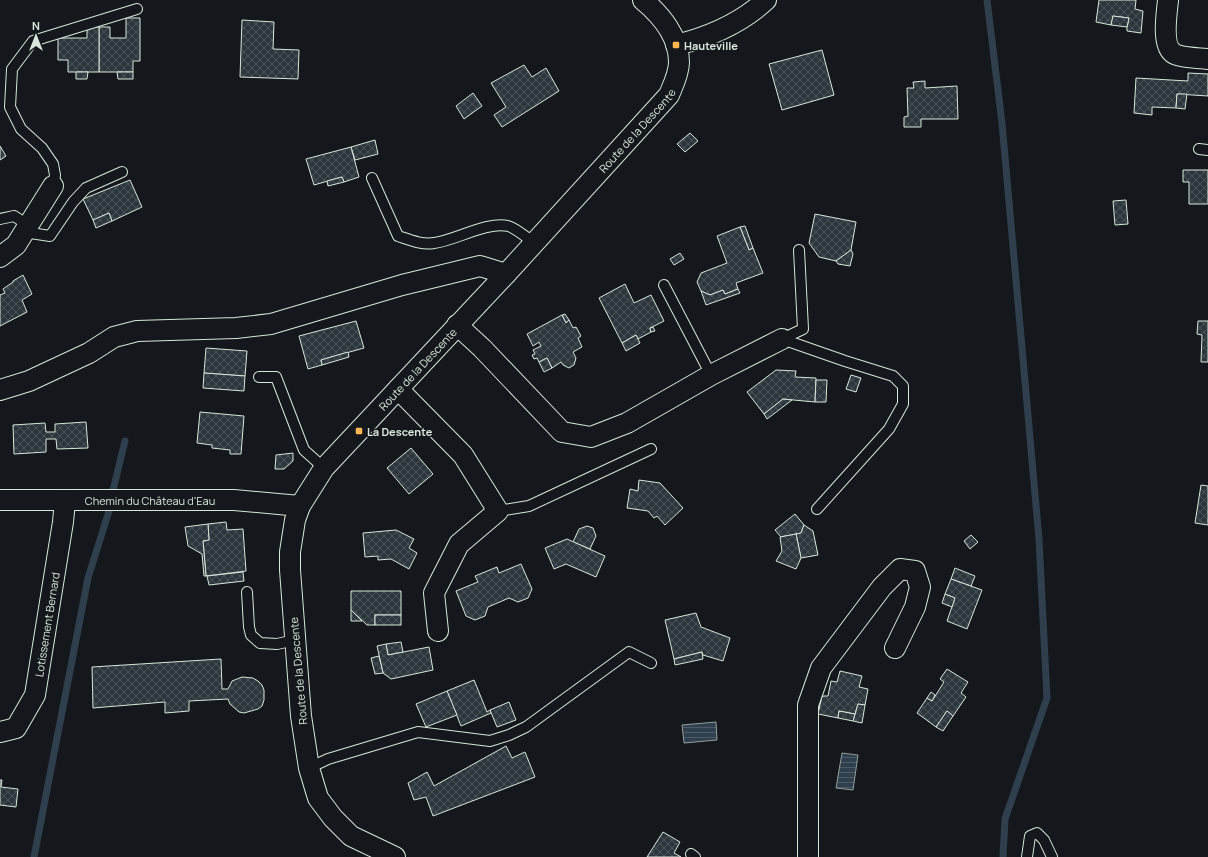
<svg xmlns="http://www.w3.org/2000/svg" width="1208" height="857" font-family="Manrope,sans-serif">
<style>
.water{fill:url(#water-rules);stroke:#939e99}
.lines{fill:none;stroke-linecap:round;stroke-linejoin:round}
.stream{stroke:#2f3f4d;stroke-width:7}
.building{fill:url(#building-cross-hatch);stroke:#d8e6dc}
.service-casing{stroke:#d8e6dc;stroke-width:12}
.minor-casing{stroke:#d8e6dc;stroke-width:22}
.service{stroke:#14181c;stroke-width:10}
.minor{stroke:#14181c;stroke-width:20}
.poi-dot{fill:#ffb74d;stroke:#14181c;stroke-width:1.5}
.labels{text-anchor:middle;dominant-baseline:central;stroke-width:3;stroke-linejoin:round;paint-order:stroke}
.poi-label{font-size:11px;font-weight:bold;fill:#d8e6dc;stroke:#14181c;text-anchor:start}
.street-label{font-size:11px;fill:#d8e6dc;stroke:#14181c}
</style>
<defs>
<pattern id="water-rules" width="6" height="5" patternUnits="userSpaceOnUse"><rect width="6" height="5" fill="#2f3f4d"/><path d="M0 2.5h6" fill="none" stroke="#4c5b66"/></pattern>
<pattern id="building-cross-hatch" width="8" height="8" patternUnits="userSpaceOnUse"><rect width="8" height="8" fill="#2c363c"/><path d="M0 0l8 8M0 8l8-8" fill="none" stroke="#4a5358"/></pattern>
</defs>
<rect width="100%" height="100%" fill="#14181c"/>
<g class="water">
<path d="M716,722L717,740L684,743L682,725Z"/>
<path d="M842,753L858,755L853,790L836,788Z"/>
</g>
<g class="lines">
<g class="stream">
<path d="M987,0L1002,123L1039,539L1047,698L1005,819L1003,857"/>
<path d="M113,490L125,441"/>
<path d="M34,857L88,578L109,511"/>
</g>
</g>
<g class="building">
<path d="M1099,0H1136L1135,9L1143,11L1141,33L1127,31V27L1129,18L1113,16L1111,25L1096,22Z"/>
<path d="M1113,16L1129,18L1127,27L1111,25Z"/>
<path d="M126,18H140V61H133V72H99V27H110V38H126Z"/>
<path d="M242,20L274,22L273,49L299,50L298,79L240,77Z"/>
<path d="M87,27H99V72H68V60H58V38H87Z"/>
<path d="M822,50L834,95L782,110L769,64Z"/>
<path d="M524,65L532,77L546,68L559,91L502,127L494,115L506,107L491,83Z"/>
<path d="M76,72H88L87,79H76Z"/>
<path d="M117,72H133V79H118Z"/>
<path d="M1188,73L1208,74V96L1177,94L1176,108L1152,107V115L1134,113L1136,78L1188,81Z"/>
<path d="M925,81V88L957,86L958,119H921V127H904V117L908,116L907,88H914L913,82Z"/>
<path d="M473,93L482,106L464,119L456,106Z"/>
<path d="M1177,94H1187L1185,109L1176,108Z"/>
<path d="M690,133L698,141L685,152L677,144Z"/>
<path d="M375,140L378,154L355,160L351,147Z"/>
<path d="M0,146L6,156L0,160Z"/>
<path d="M351,147L359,177L344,182L342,177L314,185L306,159Z"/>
<path d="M1183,170H1208V204H1189V182H1183Z"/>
<path d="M342,177L344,182L328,186L327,181Z"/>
<path d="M130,180L142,207L112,221L109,213L93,220L83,199Z"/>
<path d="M1126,200L1128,224L1115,225L1113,201Z"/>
<path d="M109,213L112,221L96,228L93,220Z"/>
<path d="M815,214L856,222L851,250L836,261L819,257L809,243Z"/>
<path d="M745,226L753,248L749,250L740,227Z"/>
<path d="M740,227L749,250L753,248L763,273L736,283L738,289L725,294L723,290L710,295L701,291L697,282L701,273L727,263L717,236Z"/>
<path d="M851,250L853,254L850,266L838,264L836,261Z"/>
<path d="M680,253L684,259L674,265L670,259Z"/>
<path d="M23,275L32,294L22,300L27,312L0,326V295L5,293L3,289L13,282V281Z"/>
<path d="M625,284L634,303L651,295L664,321L650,328L651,332L638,339L636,335L622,343L599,298Z"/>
<path d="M738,289L740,293L706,305L701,291L710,295L723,290L725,294Z"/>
<path d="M565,314L569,320L566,323L562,315Z"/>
<path d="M562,315L566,323L569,320L573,328L576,327L581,336L578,338L582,347L573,352L576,358L574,365L569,368L563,365L561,362L552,368L547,358L539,362L537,358L534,359L532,355L535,354L533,350L541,346L539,342L533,346L527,334Z"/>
<path d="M356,321L364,348L321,360L322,365L308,369L299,336Z"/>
<path d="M1198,321H1208V362H1201L1202,335L1197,334Z"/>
<path d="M653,327L655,331L651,332L650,328Z"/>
<path d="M636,335L640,343L626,351L622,343Z"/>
<path d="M206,348L247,351L245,376L204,373Z"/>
<path d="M348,352L349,357L322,365L321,360Z"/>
<path d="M547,358L552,368L544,372L539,362Z"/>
<path d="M776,370L796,371L795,377L816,378L815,402L783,399L764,414L747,392Z"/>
<path d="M204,373L245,376L244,391L203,388Z"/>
<path d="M851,375L861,378L856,392L846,389Z"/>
<path d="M816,380H827L826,402H815Z"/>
<path d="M783,399L792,400L767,419L764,414Z"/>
<path d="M200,412L244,416L241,454H230V450L212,448V445L197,443Z"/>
<path d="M86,422L88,448L57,449L56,439H46V452L14,454L13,425L45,423L46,432H55V424Z"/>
<path d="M411,448L433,474L409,494L387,468Z"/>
<path d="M293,453V461L284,469H275L276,455Z"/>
<path d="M639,480L660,483L683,508L665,525L657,516L654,518L648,511L627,508L630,489L638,491Z"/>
<path d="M1201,485L1208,486V525L1195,523Z"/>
<path d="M795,514L804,525L801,533L781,537L775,530Z"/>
<path d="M226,522L227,530L243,529L246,571L206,576L203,541L209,540L208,524Z"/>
<path d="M208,524L209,540L203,541L206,576H204L202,554L188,546L185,527Z"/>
<path d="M804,525L813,531L818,555L801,558L796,534L801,533Z"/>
<path d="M587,526L593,528L596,536L590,549L573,542L579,529Z"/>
<path d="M396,530L414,539L409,548L417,553L409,569L391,559L378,560V556L365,557L363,533Z"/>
<path d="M796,534L801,558L796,569L776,561L782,551L780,537Z"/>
<path d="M971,535L978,542L970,549L964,541Z"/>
<path d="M567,539L605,556L596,577L566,564L554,569L545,548Z"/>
<path d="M521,564L532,589L528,598L518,602L509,598L488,607L485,616L475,620L466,616L456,591L478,582L475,576L497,567L499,573Z"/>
<path d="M955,568L975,576L971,586L951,579Z"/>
<path d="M243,572L244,581L209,585L207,576Z"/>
<path d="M951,579L982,590L967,629L947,621L955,598L945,594Z"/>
<path d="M351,591H401V615H375V625H367L351,610Z"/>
<path d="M945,594L955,598L952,607L942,603Z"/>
<path d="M351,610L362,621H351Z"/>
<path d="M696,613L701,627L730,638L723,661L703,655L702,652L674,659L665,620Z"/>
<rect x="375" y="615" width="26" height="10"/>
<path d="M401,642L403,652L388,655L386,644Z"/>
<path d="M386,644L388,655L429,647L433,670L391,679L383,673L377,646Z"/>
<path d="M702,652L703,659L675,665L674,659Z"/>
<path d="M379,656L383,673L375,674L371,658Z"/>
<path d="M221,659L222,689H228L232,681L242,677L253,678L258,681L262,685L264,690V700L262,706L258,709L244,713L239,712L230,704L228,699L189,701V711L165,713V702L93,708L92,667Z"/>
<path d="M947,669L968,682L961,693L966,697L953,716L947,711L936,727L917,713L927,698L932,701L944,682L940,679Z"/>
<path d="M840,671L862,676L859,687L868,689L865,705L858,704L855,714L839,711L838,718L818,714L822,696H828L831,681L837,682Z"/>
<path d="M474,680L487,712L490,710L491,713L461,726L447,691Z"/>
<path d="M447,691L457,715L426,727L416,704Z"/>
<path d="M931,692L935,695L932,701L927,698Z"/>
<path d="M509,702L516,720L497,727L490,710Z"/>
<path d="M858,704L865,705L862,723L853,721Z"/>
<path d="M839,711L855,714L853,721L838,718Z"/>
<path d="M947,711L953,716L943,731L936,727Z"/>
<path d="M506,746L512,758L525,752L535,777L433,816L426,797L414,800L408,783L427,772L434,786Z"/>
<path d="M0,780H2L1,787L18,789L16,807L0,805Z"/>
<path d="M663,832L680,842L674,853L681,857H647Z"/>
</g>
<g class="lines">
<defs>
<g id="service">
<path d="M1199,149L1208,150"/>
<path d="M372,178L398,236C410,240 422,245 434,243C454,241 487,221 508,226C516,228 527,238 534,243"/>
<path d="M53,186L55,175L53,164L42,148L21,129L10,107L12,69L33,41L137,9"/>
<path d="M0,219L14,216L28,225"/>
<path d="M24,232L50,236L73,202L86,188L122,172"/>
<path d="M664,285L711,375"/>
<path d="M782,339L845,361L893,376L903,386V404L889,429L817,509"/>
<path d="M782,339L803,329L799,250"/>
<path d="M259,377H276L304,450L324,468"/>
<path d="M498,511L529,506L651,449"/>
<path d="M247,592L249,627L251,635L260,643L277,644L295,640"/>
<path d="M309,768L328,759L418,732L490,741L509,735L526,727L629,652L651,663"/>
<path d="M691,854L695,857"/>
<path d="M1027,857L1030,836L1037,833L1044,840L1052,857"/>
</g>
<g id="minor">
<path d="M1168,0C1167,13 1160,50 1177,55C1187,58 1198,58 1208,59"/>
<path d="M676,45C709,37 741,23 766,0"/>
<path d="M0,257L16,245L53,186"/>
<path d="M457,325L482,348L562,432L591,437L627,423L711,375L782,339"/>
<path d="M398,389L463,455L498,511L459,544L434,593L438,631"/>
<path d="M0,390L29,381L89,353L114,337L137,331L236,328L271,324L402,285L480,266L506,274"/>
<path id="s1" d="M0,500H234L300,506"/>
<path id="s2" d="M0,732L16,728L35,695L63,522L65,501"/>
<path id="s3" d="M395,857L351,836L333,818L318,798L309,768L301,716L290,570V552L295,520L300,506L324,468L506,274L669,95C673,85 679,74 679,62C679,37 661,15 643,0"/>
<path d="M808,857V705L821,668L882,587L900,569L915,571L920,587L915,607L895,648"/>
</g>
</defs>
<use href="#service" class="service-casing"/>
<use href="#minor" class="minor-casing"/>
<use href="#service" class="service"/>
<use href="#minor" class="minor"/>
</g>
<g class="poi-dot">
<rect x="672" y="41" width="8" height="8" rx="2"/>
<rect x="355" y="427" width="8" height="8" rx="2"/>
</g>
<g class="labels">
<g class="poi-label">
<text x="684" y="45">Hauteville</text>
<text x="367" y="431">La Descente</text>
</g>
<g class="street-label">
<text stroke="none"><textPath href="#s3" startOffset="900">Route de la Descente</textPath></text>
<text stroke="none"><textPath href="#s3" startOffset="576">Route de la Descente</textPath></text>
<text stroke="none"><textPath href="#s1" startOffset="150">Chemin du Château d'Eau</textPath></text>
<text stroke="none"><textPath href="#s2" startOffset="126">Lotissement Bernard</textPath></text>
<text transform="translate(298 671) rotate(-95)">Route de la Descente</text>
</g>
</g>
<g transform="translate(36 36)" stroke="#14181c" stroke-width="3" paint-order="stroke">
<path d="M0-3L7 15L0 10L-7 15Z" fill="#d8e6dc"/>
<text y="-6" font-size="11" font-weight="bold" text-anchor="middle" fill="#d8e6dc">N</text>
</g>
</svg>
